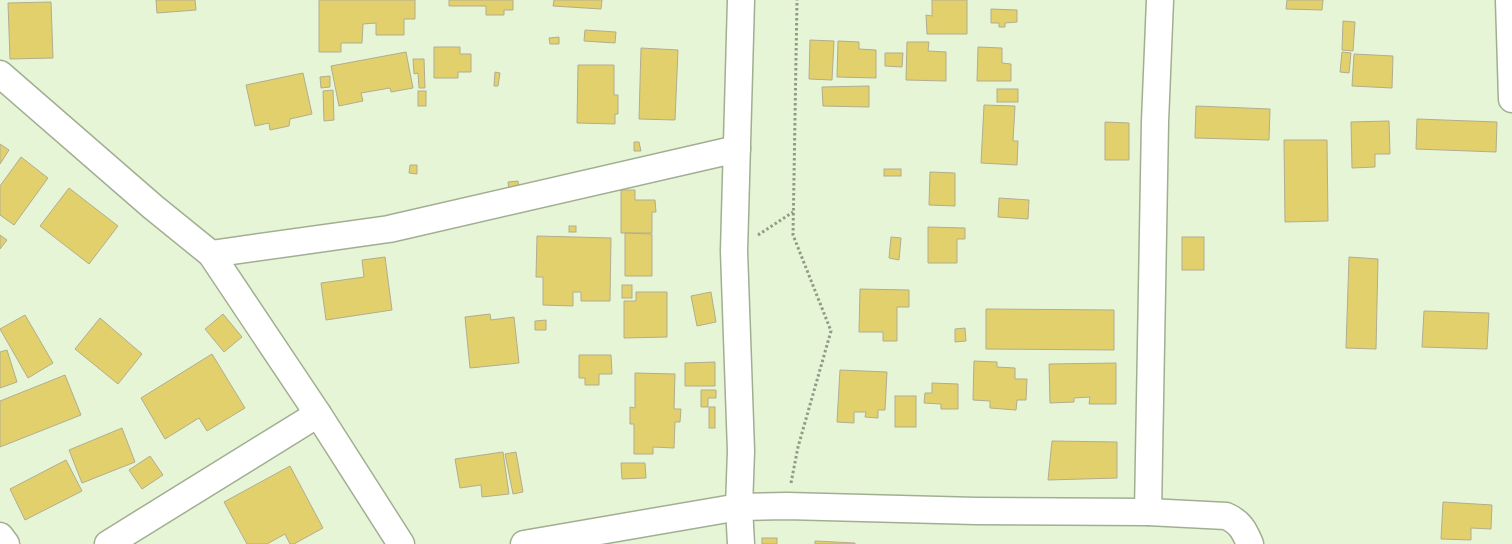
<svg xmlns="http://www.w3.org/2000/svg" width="1512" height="544" font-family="'Public Sans',sans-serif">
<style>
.building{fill:#e2d06c;stroke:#b2ad8f}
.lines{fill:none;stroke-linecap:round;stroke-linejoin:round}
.street-casing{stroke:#a2ae92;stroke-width:29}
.path{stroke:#909a85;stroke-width:3;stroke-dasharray:2.5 2.5;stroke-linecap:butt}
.street{stroke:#fff;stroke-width:26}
</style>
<rect width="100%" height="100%" fill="#e7f5d7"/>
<g class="building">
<path d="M156,0H195L196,10L157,13Z"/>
<path d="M319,0H415V19H404V35H376V23L363,24L362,43H341V52H319Z"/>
<path d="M449,0H513V10H504V15H486V6H449Z"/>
<path d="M554,0H602L601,9L553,6Z"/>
<path d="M932,0H967V34H927L926,15L932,16Z"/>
<path d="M1287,0H1323L1322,10L1286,9Z"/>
<path d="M51,2L53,58L10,59L8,3Z"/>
<path d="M991,9L1017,10V22L1005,23V27H999V23H991Z"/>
<path d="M1343,21L1355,22L1353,51L1342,50Z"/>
<path d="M585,30L616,32L615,43L584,41Z"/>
<path d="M559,37V44H550L549,38Z"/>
<path d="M810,40L834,41L832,80L809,79Z"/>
<path d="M838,41L859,42V49L876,50V78L837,77Z"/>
<path d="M907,42H929L928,51L946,52V81L906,80Z"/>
<path d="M434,47H460V54H471V72H458V78H434Z"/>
<path d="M978,47L1002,48V63L1011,64V81H977Z"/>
<path d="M641,48L678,50L675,120L639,119Z"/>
<path d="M406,52L413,88L391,92L390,88L361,93L363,101L339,106L331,66Z"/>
<path d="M1342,52L1351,53L1349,73L1340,72Z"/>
<path d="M885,53H903L902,67L885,66Z"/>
<path d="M1354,54L1393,56L1392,88L1352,86Z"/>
<path d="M413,59H424L425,88H419L418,73L414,74Z"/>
<path d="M578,65H614V95H618V114H615V124L577,123Z"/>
<path d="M495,72L500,73L498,86H494Z"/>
<path d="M303,73L312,114L290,119L289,126L270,130L269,123L255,126L246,85Z"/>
<path d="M330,76V87L321,88L320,77Z"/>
<path d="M869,86V107L823,106L822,87Z"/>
<rect x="997" y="89" width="21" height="13"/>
<path d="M333,90L334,120L324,121L323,91Z"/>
<rect x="418" y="91" width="8" height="15"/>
<path d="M984,105L1015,106L1013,141H1018L1017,165L981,163Z"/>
<path d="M1196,106L1270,109L1269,140L1195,138Z"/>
<path d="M1417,119L1497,122L1496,152L1416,149Z"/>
<path d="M1389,121L1390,154H1375V167L1352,168L1351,122Z"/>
<path d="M1105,122L1129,123V160H1105Z"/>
<path d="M1284,140H1327L1328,221L1285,222Z"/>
<path d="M634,142H639L641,151H634Z"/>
<path d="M0,144L9,150L0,164Z"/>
<path d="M21,157L48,178L14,225L0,215V186Z"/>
<path d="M410,165H417V174L409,173Z"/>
<rect x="884" y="169" width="17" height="7"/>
<path d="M930,172L955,173V206L929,205Z"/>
<path d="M518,181L519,189L509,190L508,182Z"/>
<path d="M69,188L118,226L89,264L40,226Z"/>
<path d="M621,190H635V200H655L656,212H652V233H621Z"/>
<path d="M999,198L1029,200L1028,219L998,217Z"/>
<rect x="569" y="226" width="7" height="6"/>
<path d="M928,227L965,228V239H957V263H928Z"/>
<path d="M625,233L652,234V276H625Z"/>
<path d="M0,235L7,240L0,249Z"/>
<path d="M537,236L611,238L610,301H581V292H573V306L543,305V277H536Z"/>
<path d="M891,237L901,238L899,260L889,258Z"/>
<rect x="1182" y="237" width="22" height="33"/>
<path d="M385,257L392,310L326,320L321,283L364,277L362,260Z"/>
<path d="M1349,257L1378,259L1376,349L1346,348Z"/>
<rect x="622" y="285" width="10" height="13"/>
<path d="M860,289L909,290V307H897V341H883V332H859Z"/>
<path d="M636,292H667V337L624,338V301H636Z"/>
<path d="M711,292L716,322L697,326L691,296Z"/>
<path d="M986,309L1114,310V350L986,349Z"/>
<path d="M1424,311L1489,313L1487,349L1422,347Z"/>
<path d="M223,314L242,337L224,352L205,329Z"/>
<path d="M490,314L491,320L514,317L519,363L470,368L465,317Z"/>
<path d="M25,315L53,363L28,378L0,329Z"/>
<path d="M100,318L142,354L118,384L75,349Z"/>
<path d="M546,320V330H535V321Z"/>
<path d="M965,328L966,341L955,342V329Z"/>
<path d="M7,350L17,382L0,388V352Z"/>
<path d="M212,354L245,408L207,431L199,418L165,439L141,398Z"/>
<path d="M579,355H611L612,374H599V385H585V378H579Z"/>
<path d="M974,361L997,362V367L1015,368V379H1027L1026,400H1017L1016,410L990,408V401L973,400Z"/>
<path d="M715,362V386H685V363Z"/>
<path d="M1116,363V404H1089L1090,397L1074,398V402L1050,403L1049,364Z"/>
<path d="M840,370L887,372L885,410H878V418L865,417L866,412H854V423L837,422Z"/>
<path d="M635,373L675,374L674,409H681L680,422H675L674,448L653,447V454H634V424H630V407L635,408Z"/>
<path d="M65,375L81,415L0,447V401Z"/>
<path d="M932,383L958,384V409H941V404L924,403L925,393H932Z"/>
<path d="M701,390H716V398H708V407H701Z"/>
<rect x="895" y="396" width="21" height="31"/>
<rect x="709" y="407" width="6" height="21"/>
<path d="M122,428L135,462L82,483L69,450Z"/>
<path d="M1052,441L1117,442V478L1048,480Z"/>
<path d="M503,452L509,494L482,497L481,485L460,488L455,459Z"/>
<path d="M516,452L523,492L513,494L505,454Z"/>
<path d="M150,456L163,475L142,489L129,470Z"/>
<path d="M66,460L82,491L25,520L10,489Z"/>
<path d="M621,463H645L646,478L622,479Z"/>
<path d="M290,466L323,528L294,544H290L285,534L267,544H247L224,502Z"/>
<path d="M1443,502L1492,505L1491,529L1471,528V540L1441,539Z"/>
<rect x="762" y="538" width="15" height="6"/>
<path d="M815,541L855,543V544H815Z"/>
</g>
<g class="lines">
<defs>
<g id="street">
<path d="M741,0L734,251L741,451L739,507L741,544"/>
<path d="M1509,0L1512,99"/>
<path d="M0,74L153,207L211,254L318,414L401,544"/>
<path d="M211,254L389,229L737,149"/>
<path d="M1148,512L1155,122L1160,0"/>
<path d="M0,536L6,544"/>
<path d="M108,544L318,414"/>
<path d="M524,544L739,507L787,506L976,511L1148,512L1226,516C1240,522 1244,530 1250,544"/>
</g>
</defs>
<use href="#street" class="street-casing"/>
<g class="path">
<path d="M758,235L793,212"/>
<path d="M791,483L798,447L831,331L793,235L797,0"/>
</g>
<use href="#street" class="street"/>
</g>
</svg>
